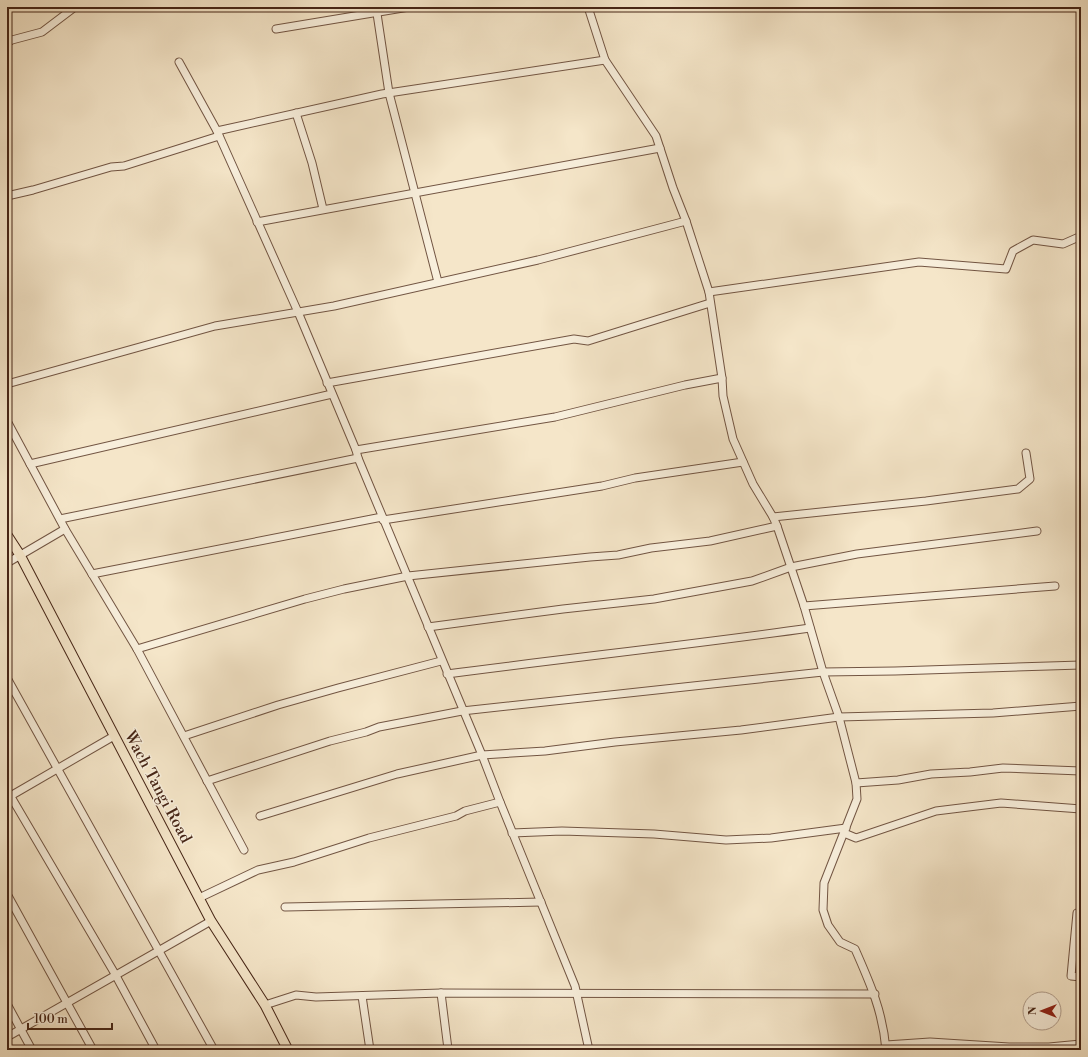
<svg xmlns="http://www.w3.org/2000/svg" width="1088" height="1057" font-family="'Libre Bodoni',serif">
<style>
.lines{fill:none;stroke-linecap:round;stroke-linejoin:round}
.minor-casing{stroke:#725543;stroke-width:9}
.major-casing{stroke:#462516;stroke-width:11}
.minor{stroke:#f8efdc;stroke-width:7}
.major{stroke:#f5e6c9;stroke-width:9}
.labels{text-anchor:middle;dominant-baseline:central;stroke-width:3;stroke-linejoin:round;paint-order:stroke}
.street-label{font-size:16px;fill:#462516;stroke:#f8efdc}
</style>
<rect width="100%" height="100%" fill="#f5e6c9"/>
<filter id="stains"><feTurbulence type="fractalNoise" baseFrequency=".005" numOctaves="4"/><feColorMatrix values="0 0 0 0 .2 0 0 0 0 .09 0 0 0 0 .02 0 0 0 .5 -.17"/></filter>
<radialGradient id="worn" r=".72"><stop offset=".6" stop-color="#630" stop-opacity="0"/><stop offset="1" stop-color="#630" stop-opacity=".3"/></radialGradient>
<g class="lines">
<defs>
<g id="minor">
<path d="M376,7L389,93L438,282"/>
<path d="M588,7L605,60L656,136L673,188L686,221L709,292L722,378L723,396L733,439L753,484L773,517L777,526L804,606L823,672L839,717L856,783L857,799L824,883L823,910L828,925L840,942L855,949C870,983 883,1012 886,1050"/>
<path d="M276,29L409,7"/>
<path d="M7,43L12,40L42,32L75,7"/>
<path d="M179,62L217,131L298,312L356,450L358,458L482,755L500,802L575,986L589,1050"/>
<path d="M296,113L312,163L323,209"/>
<path d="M217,131L382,94L605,60"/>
<path d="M7,196L33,190L111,167L124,166L219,136"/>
<path d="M257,222L660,148"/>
<path d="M709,292L919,262L1006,269L1013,251L1033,240L1063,244L1081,236"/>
<path d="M327,383L574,339L588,341L710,303"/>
<path d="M7,384L215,326L334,306L538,260L686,221"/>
<path d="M7,421L65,529L137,649L244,850"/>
<path d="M356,450L555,417L685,385L722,378"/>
<path d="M30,464L332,394"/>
<path d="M773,517L926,501L1018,489L1030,479L1026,453"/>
<path d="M60,519L358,458"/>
<path d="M383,520L602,486L635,478L743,462"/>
<path d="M7,563L65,529"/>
<path d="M92,574L382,517"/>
<path d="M804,606L1055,586"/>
<path d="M428,627L563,609L654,599L752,581L791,567L857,554L1037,531"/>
<path d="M137,649L305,599L344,589L408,576L590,557L618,555L651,548L710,541L777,526"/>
<path d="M447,674C568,658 689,645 810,628"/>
<path d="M7,678L214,1050"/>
<path d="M184,736L278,705L338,688L441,661"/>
<path d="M207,781L330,741L366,732L379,727L462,711L823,672L895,671L1081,665"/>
<path d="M856,783L898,780L931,774L970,772L1003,768L1081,771"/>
<path d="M7,790L115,974L156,1050"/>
<path d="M7,798L114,736"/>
<path d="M260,816L397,774L482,755L545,751L615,742L741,730L839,717L993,713L1081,706"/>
<path d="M512,833L562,831L654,834L726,840L771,838L846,828"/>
<path d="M844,833L856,838L936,811L1001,803L1081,809"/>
<path d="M7,894L93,1050"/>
<path d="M199,898L258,870L294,862L369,838L456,816L465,811L500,802"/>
<path d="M285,907L541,902"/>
<path d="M1077,913L1071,976L1081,977"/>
<path d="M441,993L448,1049"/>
<path d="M362,996L370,1050"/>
<path d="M7,1004L32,1050"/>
<path d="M265,1005L296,995L316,997L441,993L875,994"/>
<path d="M7,1037L211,921"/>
<path d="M886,1045L930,1042L1009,1047H1049L1081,1044"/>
</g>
<path id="major" d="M7,535L20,555L211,921L265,1005L288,1050"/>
</defs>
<use href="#minor" class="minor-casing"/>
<use href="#major" class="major-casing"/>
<use href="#minor" class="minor"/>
<use href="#major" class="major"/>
</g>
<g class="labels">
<g class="street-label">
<text transform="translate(158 787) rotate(62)">Wach Tangi Road</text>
</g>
</g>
<rect width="1088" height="1057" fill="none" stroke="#f5e6c9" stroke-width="24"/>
<rect x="8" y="8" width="1072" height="1041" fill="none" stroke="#462516" stroke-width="2"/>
<rect x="12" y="12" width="1064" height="1033" fill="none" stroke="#462516"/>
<g transform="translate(1042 1011) rotate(270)"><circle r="19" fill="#f8efdc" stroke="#b19e8d"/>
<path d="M0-3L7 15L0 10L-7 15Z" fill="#8f2418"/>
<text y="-6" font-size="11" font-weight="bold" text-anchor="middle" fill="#462516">N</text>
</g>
<path d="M28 1023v6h84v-6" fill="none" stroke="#462516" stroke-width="2"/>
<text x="34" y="1023" font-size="12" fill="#462516" stroke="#f8efdc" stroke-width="3" paint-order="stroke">100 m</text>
<rect width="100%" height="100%" filter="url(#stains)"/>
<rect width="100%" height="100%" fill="url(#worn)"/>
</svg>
